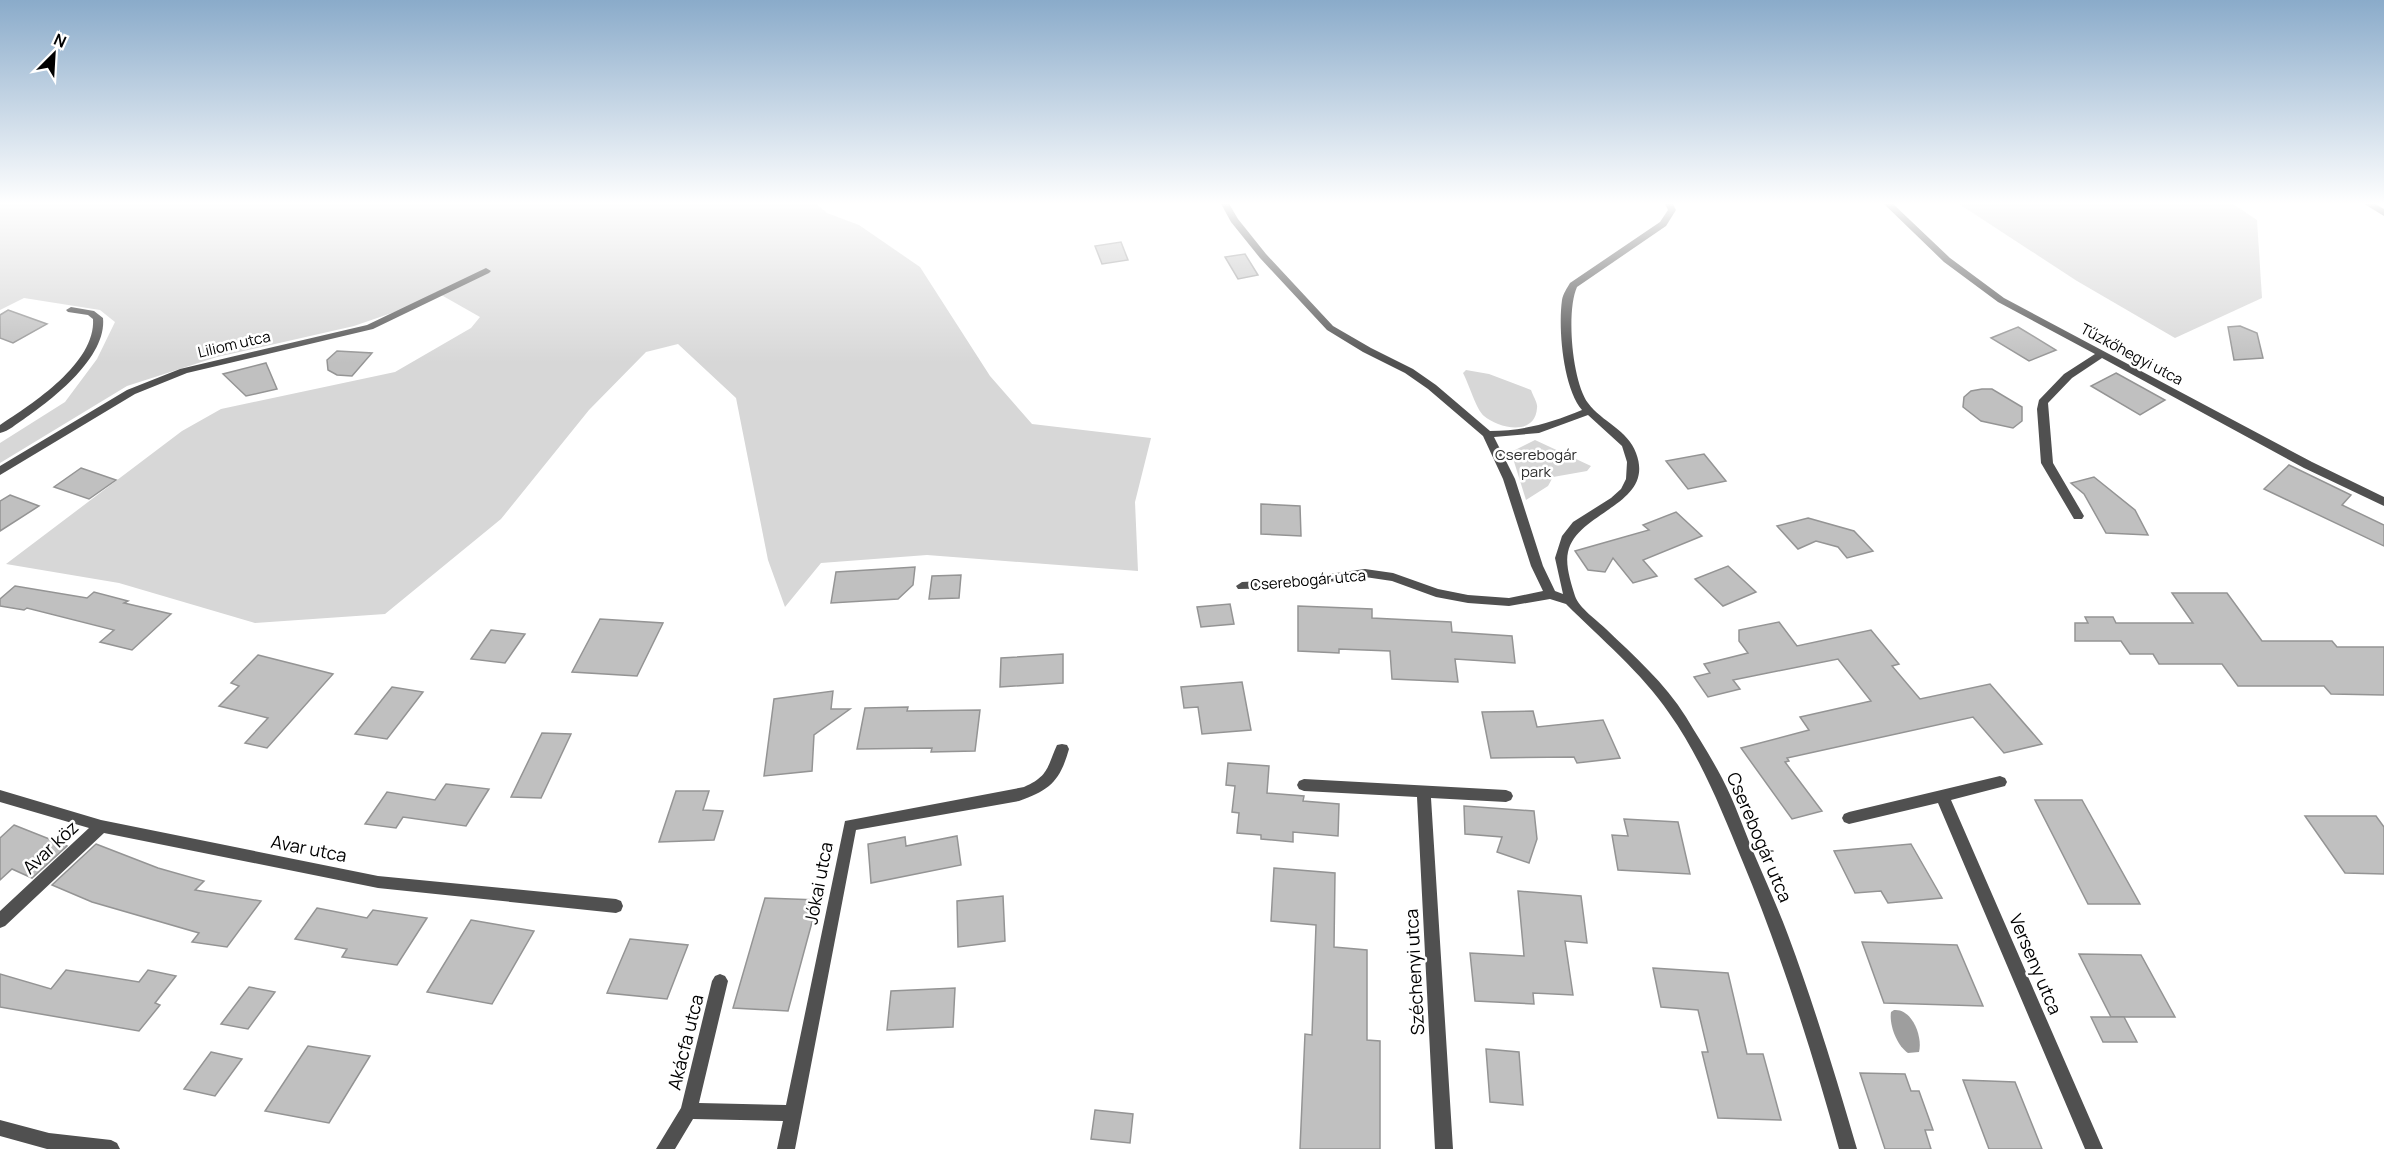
<svg xmlns="http://www.w3.org/2000/svg" width="2384" height="1149" font-family="Manrope,sans-serif">
<style>
.green{fill:#d7d7d7}
.water{fill:#9e9e9e}
.building{fill:#c0c0c0;stroke:#949494;stroke-width:1.5}
.lines{fill:none;stroke-linecap:round;stroke-linejoin:round}
.street{fill:#505050;fill-rule:evenodd}
.labels{text-anchor:middle;dominant-baseline:central;stroke-width:5;stroke-linejoin:round;paint-order:stroke}
.street-label{font-size:15px;fill:#000;stroke:#fff}
.park-label{font-size:15px;fill:#2e2e2e;stroke:#fff}
.near-street-label{font-size:18px;fill:#000;stroke:#fff}
</style>
<rect width="100%" height="100%" fill="#fff"/>
<g class="green">
<path d="M0,202H814L827,213L859,225L920,267L990,376L1032,424L1151,438L1135,502L1138,571L927,555L821,563L785,607L768,560L736,398L678,344L646,352L589,410L501,519L385,614L255,623L119,583L6,564L182,431L221,409L395,372L471,328L480,317L436,292L409,307L354,326L217,357L127,386L0,463V443L65,402L97,359L115,322L100,310L24,298L0,310Z"/>
<path d="M1956,202H2230L2257,220L2262,298L2175,338L2077,281Z"/>
<path d="M1466,370L1489,374L1531,390C1533,396 1538,403 1537,408C1535,437 1498,428 1484,416C1476,409 1469,384 1463,373Z"/>
<path d="M1535,440L1591,466L1587,471L1553,477L1548,486L1526,500L1511,452Z"/>
</g>
<path class="water" d="M1894,1010C1912,1008 1923,1037 1919,1052L1908,1053C1897,1046 1889,1025 1891,1012Z"/>
<g class="building">
<path d="M1121,242L1128,260L1102,264L1095,246Z"/>
<path d="M1245,254L1258,275L1238,279L1225,257Z"/>
<path d="M8,310L47,324L13,343L0,338V315Z"/>
<path d="M2240,326L2257,333L2263,358L2234,360L2228,327Z"/>
<path d="M2018,327L2056,350L2029,361L1991,338Z"/>
<path d="M337,351L372,353L352,376L337,375L328,370L327,360Z"/>
<path d="M266,363L277,389L246,396L223,374Z"/>
<path d="M2116,373L2165,400L2140,415L2091,386Z"/>
<path d="M1982,389H1992L2022,407V421L2013,428L1981,421L1963,407L1964,397L1971,391Z"/>
<path d="M1704,454L1726,481L1688,489L1666,461Z"/>
<path d="M2289,465L2351,495L2342,505L2384,525V546L2264,489Z"/>
<path d="M81,468L116,480L89,499L54,487Z"/>
<path d="M2094,477L2135,510L2148,535L2106,533L2084,494L2071,483Z"/>
<path d="M10,495L39,506L0,531V501Z"/>
<path d="M1261,504L1300,506L1301,536L1261,534Z"/>
<path d="M1676,512L1702,536L1643,560L1657,576L1633,583L1613,558L1605,572L1588,570L1575,551L1649,530L1643,525Z"/>
<path d="M1808,518L1854,531L1873,551L1847,558L1838,547L1816,541L1798,549L1777,526Z"/>
<path d="M1728,566L1756,592L1723,606L1695,579Z"/>
<path d="M915,567L913,585L898,599L831,603L836,572Z"/>
<path d="M961,575L959,598L929,599L932,576Z"/>
<path d="M15,586L87,598L94,592L128,601L124,603L171,614L132,650L100,642L114,630L27,608L24,610L0,606V599Z"/>
<path d="M2172,593H2227L2262,641H2332L2337,647H2384V695L2331,694L2324,686H2238L2222,664H2159L2153,654H2130L2121,641H2075V623H2088L2085,617H2113L2116,623H2193Z"/>
<path d="M1230,604L1234,624L1201,627L1197,607Z"/>
<path d="M1298,606L1372,609V618L1451,622L1452,632L1512,636L1515,663L1455,659L1458,682L1392,679L1390,651L1339,649V653L1298,651Z"/>
<path d="M600,619L663,623L637,676L572,672Z"/>
<path d="M1779,622L1797,646L1871,630L1899,664L1892,666L1920,699L1990,684L2042,744L2004,753L1973,717L1787,758L1789,761L1785,762L1822,811L1792,819L1741,748L1809,730L1800,717L1871,701L1838,659L1733,680L1740,689L1708,697L1694,677L1710,673L1704,664L1748,653L1739,641V630Z"/>
<path d="M491,630L525,634L505,663L471,659Z"/>
<path d="M1063,654V683L1000,687L1001,658Z"/>
<path d="M258,655L333,674L267,748L245,743L268,718L219,706L239,686L231,683Z"/>
<path d="M1242,682L1251,730L1202,734L1198,707L1184,708L1181,687Z"/>
<path d="M392,687L423,692L387,739L355,734Z"/>
<path d="M833,691L831,709H850L814,735L812,771L764,776L774,699Z"/>
<path d="M908,707L907,711L980,710L975,751L931,752L932,748L857,749L865,708Z"/>
<path d="M1533,711L1537,727L1603,720L1620,758L1577,763L1574,757L1491,758L1482,712Z"/>
<path d="M542,733L571,734L541,798L511,797Z"/>
<path d="M1228,763L1269,766L1267,793L1304,796L1303,801L1339,804L1338,836L1293,832V842L1261,839V835L1237,833L1239,813L1232,812L1235,786L1226,785Z"/>
<path d="M446,784L489,789L466,826L403,817L396,828L365,824L387,792L435,800Z"/>
<path d="M676,791H709L703,810L723,811L714,840L659,842Z"/>
<path d="M2035,800H2082L2140,904H2088Z"/>
<path d="M1464,806L1534,811L1537,839L1529,863L1497,852L1502,837L1465,834Z"/>
<path d="M2305,816H2376L2384,827V874L2345,873Z"/>
<path d="M1624,819L1678,822L1690,874L1618,870L1612,835L1628,836Z"/>
<path d="M14,825L67,846L32,878L12,869L0,880V838Z"/>
<path d="M957,836L961,865L871,883L868,844L905,837L906,846Z"/>
<path d="M96,844L158,868L204,881L195,890L261,901L227,947L192,942L199,933L92,902L52,885Z"/>
<path d="M1911,844L1942,898L1888,903L1881,891L1855,893L1834,851Z"/>
<path d="M1274,868L1335,873L1334,947L1367,950V1040L1380,1041V1149H1300L1305,1034L1312,1035L1316,925L1271,921Z"/>
<path d="M1518,891L1581,896L1587,943L1565,941L1573,995L1533,993L1534,1004L1475,1001L1470,953L1524,956Z"/>
<path d="M1003,896L1005,941L958,947L957,901Z"/>
<path d="M765,898L818,900L788,1011L733,1008Z"/>
<path d="M317,908L367,918L373,910L427,918L397,965L342,957L347,949L295,939Z"/>
<path d="M471,920L534,931L492,1004L427,992Z"/>
<path d="M630,939L688,945L667,999L607,993Z"/>
<path d="M1862,942L1957,945L1983,1006L1884,1003Z"/>
<path d="M2079,954L2141,955L2175,1017H2111Z"/>
<path d="M1653,968L1728,973L1747,1054H1763L1781,1120L1718,1118L1702,1052H1708L1698,1010L1661,1007Z"/>
<path d="M66,970L139,982L148,970L176,976L155,1003L160,1005L139,1031L0,1007V974L51,989Z"/>
<path d="M249,987L275,992L248,1029L221,1024Z"/>
<path d="M955,988L953,1027L887,1030L891,991Z"/>
<path d="M2091,1017H2124L2137,1042H2103Z"/>
<path d="M308,1046L370,1056L329,1123L265,1111Z"/>
<path d="M1486,1049L1519,1052L1523,1105L1490,1102Z"/>
<path d="M211,1052L242,1059L215,1096L184,1089Z"/>
<path d="M1860,1073L1905,1074L1911,1091H1919L1933,1130H1925L1931,1149H1885Z"/>
<path d="M1963,1080L2015,1082L2042,1149H1989Z"/>
<path d="M1095,1110L1133,1114L1130,1143L1091,1139Z"/>
</g>
<g class="lines">
<g class="street">
<path d="M1220,202H1228L1238,219L1266,254L1333,326L1371,348L1413,369L1436,385L1490,431C1523,431 1551,423 1582,410C1563,388 1558,328 1562,300C1563,294 1567,288 1570,283L1660,222L1668,210L1664,202H1672L1676,210L1666,226L1577,287C1566,311 1572,381 1588,403C1602,422 1628,430 1636,453C1656,505 1577,511 1568,552C1565,565 1571,583 1575,596C1579,608 1597,620 1606,629C1634,656 1665,683 1686,717C1698,737 1711,757 1722,778C1735,803 1744,830 1755,856C1766,882 1778,908 1788,935C1814,1005 1836,1077 1857,1149H1839C1812,1051 1781,954 1742,860C1721,809 1701,758 1669,713C1642,673 1600,638 1566,604L1550,599L1509,606L1468,603L1436,597L1392,581L1365,577L1285,588L1238,589L1236,586L1242,582L1285,580L1365,569L1393,573L1438,589L1468,595L1509,598L1543,591L1531,566L1503,479L1483,436L1428,389L1405,373L1363,352L1327,330L1260,258L1231,222ZM1588,415L1622,446L1627,462L1626,479L1621,489L1611,498L1573,522L1562,536L1555,558L1563,594L1555,591L1543,566L1515,479L1494,437L1539,433Z"/>
<path d="M1882,202H1891L1950,258L2004,298L2312,462L2384,497V506L2304,468L2102,358L2072,378L2048,403L2053,463L2084,516L2082,519H2074L2041,463L2037,409L2039,400L2064,374L2095,354L1998,302L1944,262Z"/>
<path d="M2361,202H2372L2384,209V216Z"/>
<path d="M486,268L491,271L489,273L373,329L187,373L135,394L0,475V466L127,390L180,369L367,325Z"/>
<path d="M71,307L94,311L103,318C107,357 53,399 24,419C16,424 9,431 0,433V425C32,404 96,363 93,319L88,315L68,312L66,310Z"/>
<path d="M1062,744L1067,745L1069,749C1060,781 1050,790 1019,801L856,830L795,1149H777L783,1121L693,1119L675,1149H656L681,1108L712,981L715,976L720,974L725,976L728,981L699,1103L786,1105L845,821L1024,787C1049,776 1047,767 1057,745Z"/>
<path d="M2000,776L2005,778L2007,782L2005,786L1951,800L2103,1149H2085L1938,803L1849,824L1844,822L1842,818L1844,814L1849,812Z"/>
<path d="M1304,779L1506,790L1511,792L1513,796L1511,800L1506,802L1431,798L1453,1149H1435L1417,797L1304,791L1299,789L1297,785L1299,781Z"/>
<path d="M0,790L101,820L378,876L616,899L621,901L623,906L621,911L616,913L378,888L104,833L5,926L0,928V911L89,828L0,802Z"/>
<path d="M0,1120L49,1133L111,1140L117,1143L120,1149H47L0,1136Z"/>
</g>
</g>
<linearGradient id="sky" x2="0" y2="1"><stop stop-color="#8aabca"/><stop offset="0.56" stop-color="#fff"/><stop offset="1" stop-color="#fff" stop-opacity="0"/></linearGradient>
<rect width="2384" height="363" fill="url(#sky)"/>
<g class="labels">
<g class="street-label">
<text transform="translate(234 344) rotate(-13)">Liliom utca</text>
<text transform="translate(2132 354) rotate(28)">Tűzkőhegyi utca</text>
<text transform="translate(1308 580) rotate(-5)">Cserebogár utca</text>
</g>
<g class="park-label">
<text x="1536" y="454">Cserebogár<tspan x="1536" dy="17">park</tspan></text>
</g>
<g class="near-street-label">
<text transform="translate(1760 837) rotate(67)">Cserebogár utca</text>
<text transform="translate(50 847) rotate(-43)">Avar köz</text>
<text transform="translate(309 848) rotate(11)">Avar utca</text>
<text transform="translate(818 883) rotate(-79)">Jókai utca</text>
<text transform="translate(2036 964) rotate(67)">Verseny utca</text>
<text transform="translate(1414 972) rotate(-93)">Széchenyi utca</text>
<text transform="translate(685 1042) rotate(-76)">Akácfa utca</text>
</g>
</g>
<g transform="translate(54 54) rotate(24)" stroke="#ffffff" stroke-width="4.5" paint-order="stroke">
<path d="M0-4.5L10 22L0 15L-10 22Z" fill="#000000"/>
<text y="-9" font-size="16" font-weight="bold" text-anchor="middle" fill="#000000">N</text>
</g>
</svg>
